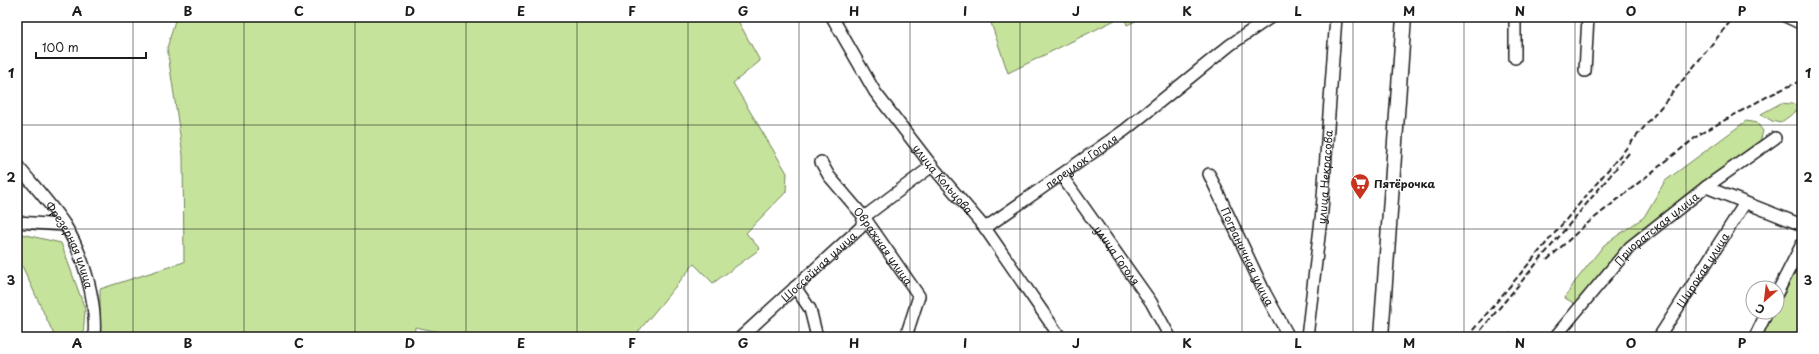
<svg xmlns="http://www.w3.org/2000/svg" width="1819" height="354" font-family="'Playpen Sans',sans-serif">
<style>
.green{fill:#c6e39b;stroke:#71805c}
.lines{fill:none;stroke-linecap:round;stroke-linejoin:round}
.minor-casing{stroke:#1c1c1c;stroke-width:14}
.major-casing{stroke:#1c1c1c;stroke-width:17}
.minor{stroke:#fff;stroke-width:11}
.major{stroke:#fff;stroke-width:14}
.rail{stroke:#1c1c1c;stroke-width:2;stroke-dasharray:6 3;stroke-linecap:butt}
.grid{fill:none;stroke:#1c1c1c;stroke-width:1;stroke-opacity:0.55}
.labels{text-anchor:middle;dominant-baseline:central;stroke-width:3.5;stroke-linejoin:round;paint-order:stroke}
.street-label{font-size:11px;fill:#1c1c1c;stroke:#fff}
.poi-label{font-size:11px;font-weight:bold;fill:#1c1c1c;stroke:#fff;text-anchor:start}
.neatline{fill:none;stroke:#1c1c1c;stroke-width:1.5}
.grid-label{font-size:13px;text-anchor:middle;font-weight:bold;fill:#1c1c1c}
</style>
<rect width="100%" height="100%" fill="#fff"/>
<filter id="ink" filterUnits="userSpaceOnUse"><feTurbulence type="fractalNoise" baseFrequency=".025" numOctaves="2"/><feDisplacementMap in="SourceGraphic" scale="8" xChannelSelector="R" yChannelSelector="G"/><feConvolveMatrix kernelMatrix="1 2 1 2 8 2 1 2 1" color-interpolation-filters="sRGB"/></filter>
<g filter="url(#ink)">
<g class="green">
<path d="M176,17H736L760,61L733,83L787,173L786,192L746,233L760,249L713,283L694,264L638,332L641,337H465L415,327L414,337H100V289L184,262L183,155L167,48Z"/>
<path d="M989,17H1121L1008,73Z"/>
<path d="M1124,17H1144L1127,25Z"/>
<path d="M1781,103L1802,105V107L1780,123L1772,121L1761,114Z"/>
<path d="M1746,121L1757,123L1763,131L1760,142L1628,245L1575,304L1565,298L1574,283L1604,245L1644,217L1665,181Z"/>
<path d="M17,233L61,243L85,309L83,337H55L17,255Z"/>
<path d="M1802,259V337H1762L1775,312H1777V308Z"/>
</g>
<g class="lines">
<defs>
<g id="minor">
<path id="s1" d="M832,17L875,92L932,166L985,228L1060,337"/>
<path d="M1787,17L1802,24"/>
<path d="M1515,58V17"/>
<path d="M1585,71L1588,17"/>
<path id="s2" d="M821,162L829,176L864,217L919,296L907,333L910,337"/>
<path id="s3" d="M17,165C33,185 51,204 65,225C84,256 97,301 94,337"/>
<path id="s4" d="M1209,174L1265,293L1289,337"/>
<path id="s5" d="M1061,175L1151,302L1170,337"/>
<path d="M1706,187L1802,225"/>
<path d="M17,222L64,225"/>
<path id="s6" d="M985,228L1125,130L1230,45L1271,17"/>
<path d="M795,287L810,309L817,337"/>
<path d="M1777,293L1802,244"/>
<path id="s7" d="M741,337L861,227L864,217L932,166"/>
<path id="s8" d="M1307,337L1322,211L1336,17"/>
<path id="s9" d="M1555,337L1630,247L1706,187L1775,138"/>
<path id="s10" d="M1659,337L1745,203"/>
<path d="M1755,337L1767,312"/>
</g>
<path id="major" d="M1381,337L1404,17"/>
</defs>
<use href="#minor" class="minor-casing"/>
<use href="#major" class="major-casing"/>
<use href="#minor" class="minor"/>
<use href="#major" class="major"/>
<g class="rail">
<path d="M1547,260L1583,227L1700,134L1768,96L1802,80"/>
<path d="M1467,337L1656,113L1734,17"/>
<path d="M1475,337L1629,153"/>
<path d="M1507,337L1510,333"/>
</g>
</g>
</g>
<path class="grid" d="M133,17V337M244,17V337M355,17V337M466,17V337M577,17V337M688,17V337M799,17V337M910,17V337M1020,17V337M1131,17V337M1242,17V337M1353,17V337M1464,17V337M1575,17V337M1686,17V337M17,125H1802M17,229H1802"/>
<defs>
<symbol id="supermarket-pin" viewBox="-11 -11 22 30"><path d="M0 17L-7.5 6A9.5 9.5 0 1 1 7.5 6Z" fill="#c8321e" stroke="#fff"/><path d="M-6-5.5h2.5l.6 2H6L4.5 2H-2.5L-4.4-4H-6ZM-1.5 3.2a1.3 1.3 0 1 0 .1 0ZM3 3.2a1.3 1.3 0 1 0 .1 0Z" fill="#fff"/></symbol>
</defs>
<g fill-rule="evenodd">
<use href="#supermarket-pin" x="1349" y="172" width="22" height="30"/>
</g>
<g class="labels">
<g class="street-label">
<text stroke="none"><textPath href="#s6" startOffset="117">переулок Гоголя</textPath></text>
<text stroke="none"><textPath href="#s8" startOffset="161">улица Некрасова</textPath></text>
<text stroke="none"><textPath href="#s1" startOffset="197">улица Кольцова</textPath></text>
<text stroke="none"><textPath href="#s9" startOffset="149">Приоратская улица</textPath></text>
<text stroke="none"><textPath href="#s3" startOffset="97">Фрезерная улица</textPath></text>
<text stroke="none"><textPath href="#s2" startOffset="105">Овражная улица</textPath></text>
<text stroke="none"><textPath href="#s5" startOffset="98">улица Гоголя</textPath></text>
<text stroke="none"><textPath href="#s4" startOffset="91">Пограничная улица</textPath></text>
<text stroke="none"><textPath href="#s7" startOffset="105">Шоссейная улица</textPath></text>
<text stroke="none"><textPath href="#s10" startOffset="80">Широкая улица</textPath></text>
</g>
<g class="poi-label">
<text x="1374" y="183">Пятёрочка</text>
</g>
</g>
<rect width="1819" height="354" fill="none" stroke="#fff" stroke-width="44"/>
<g transform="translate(1765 300) rotate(208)"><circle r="19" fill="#ffffff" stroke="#a4a4a4"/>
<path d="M0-3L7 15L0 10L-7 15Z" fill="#c8321e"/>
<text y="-6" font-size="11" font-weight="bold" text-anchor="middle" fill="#1c1c1c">С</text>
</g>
<path d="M36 52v6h110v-6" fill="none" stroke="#1c1c1c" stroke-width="2"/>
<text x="42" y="52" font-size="12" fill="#1c1c1c" stroke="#ffffff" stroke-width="3" paint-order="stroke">100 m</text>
<rect x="22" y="22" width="1775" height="310" class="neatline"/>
<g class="grid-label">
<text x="77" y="16">A</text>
<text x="188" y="16">B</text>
<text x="299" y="16">C</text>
<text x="410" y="16">D</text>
<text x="521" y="16">E</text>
<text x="632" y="16">F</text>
<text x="743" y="16">G</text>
<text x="854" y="16">H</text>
<text x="965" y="16">I</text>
<text x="1076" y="16">J</text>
<text x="1187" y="16">K</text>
<text x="1298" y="16">L</text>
<text x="1409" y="16">M</text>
<text x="1520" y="16">N</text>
<text x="1631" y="16">O</text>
<text x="1742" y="16">P</text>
<text x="11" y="78">1</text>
<text x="1808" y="78">1</text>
<text x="11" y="182">2</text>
<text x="1808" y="182">2</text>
<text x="11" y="285">3</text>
<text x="1808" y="285">3</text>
<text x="77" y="348">A</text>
<text x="188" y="348">B</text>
<text x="299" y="348">C</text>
<text x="410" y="348">D</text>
<text x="521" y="348">E</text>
<text x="632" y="348">F</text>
<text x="743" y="348">G</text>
<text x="854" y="348">H</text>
<text x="965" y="348">I</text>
<text x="1076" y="348">J</text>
<text x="1187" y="348">K</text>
<text x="1298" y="348">L</text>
<text x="1409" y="348">M</text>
<text x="1520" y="348">N</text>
<text x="1631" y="348">O</text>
<text x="1742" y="348">P</text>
</g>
</svg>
